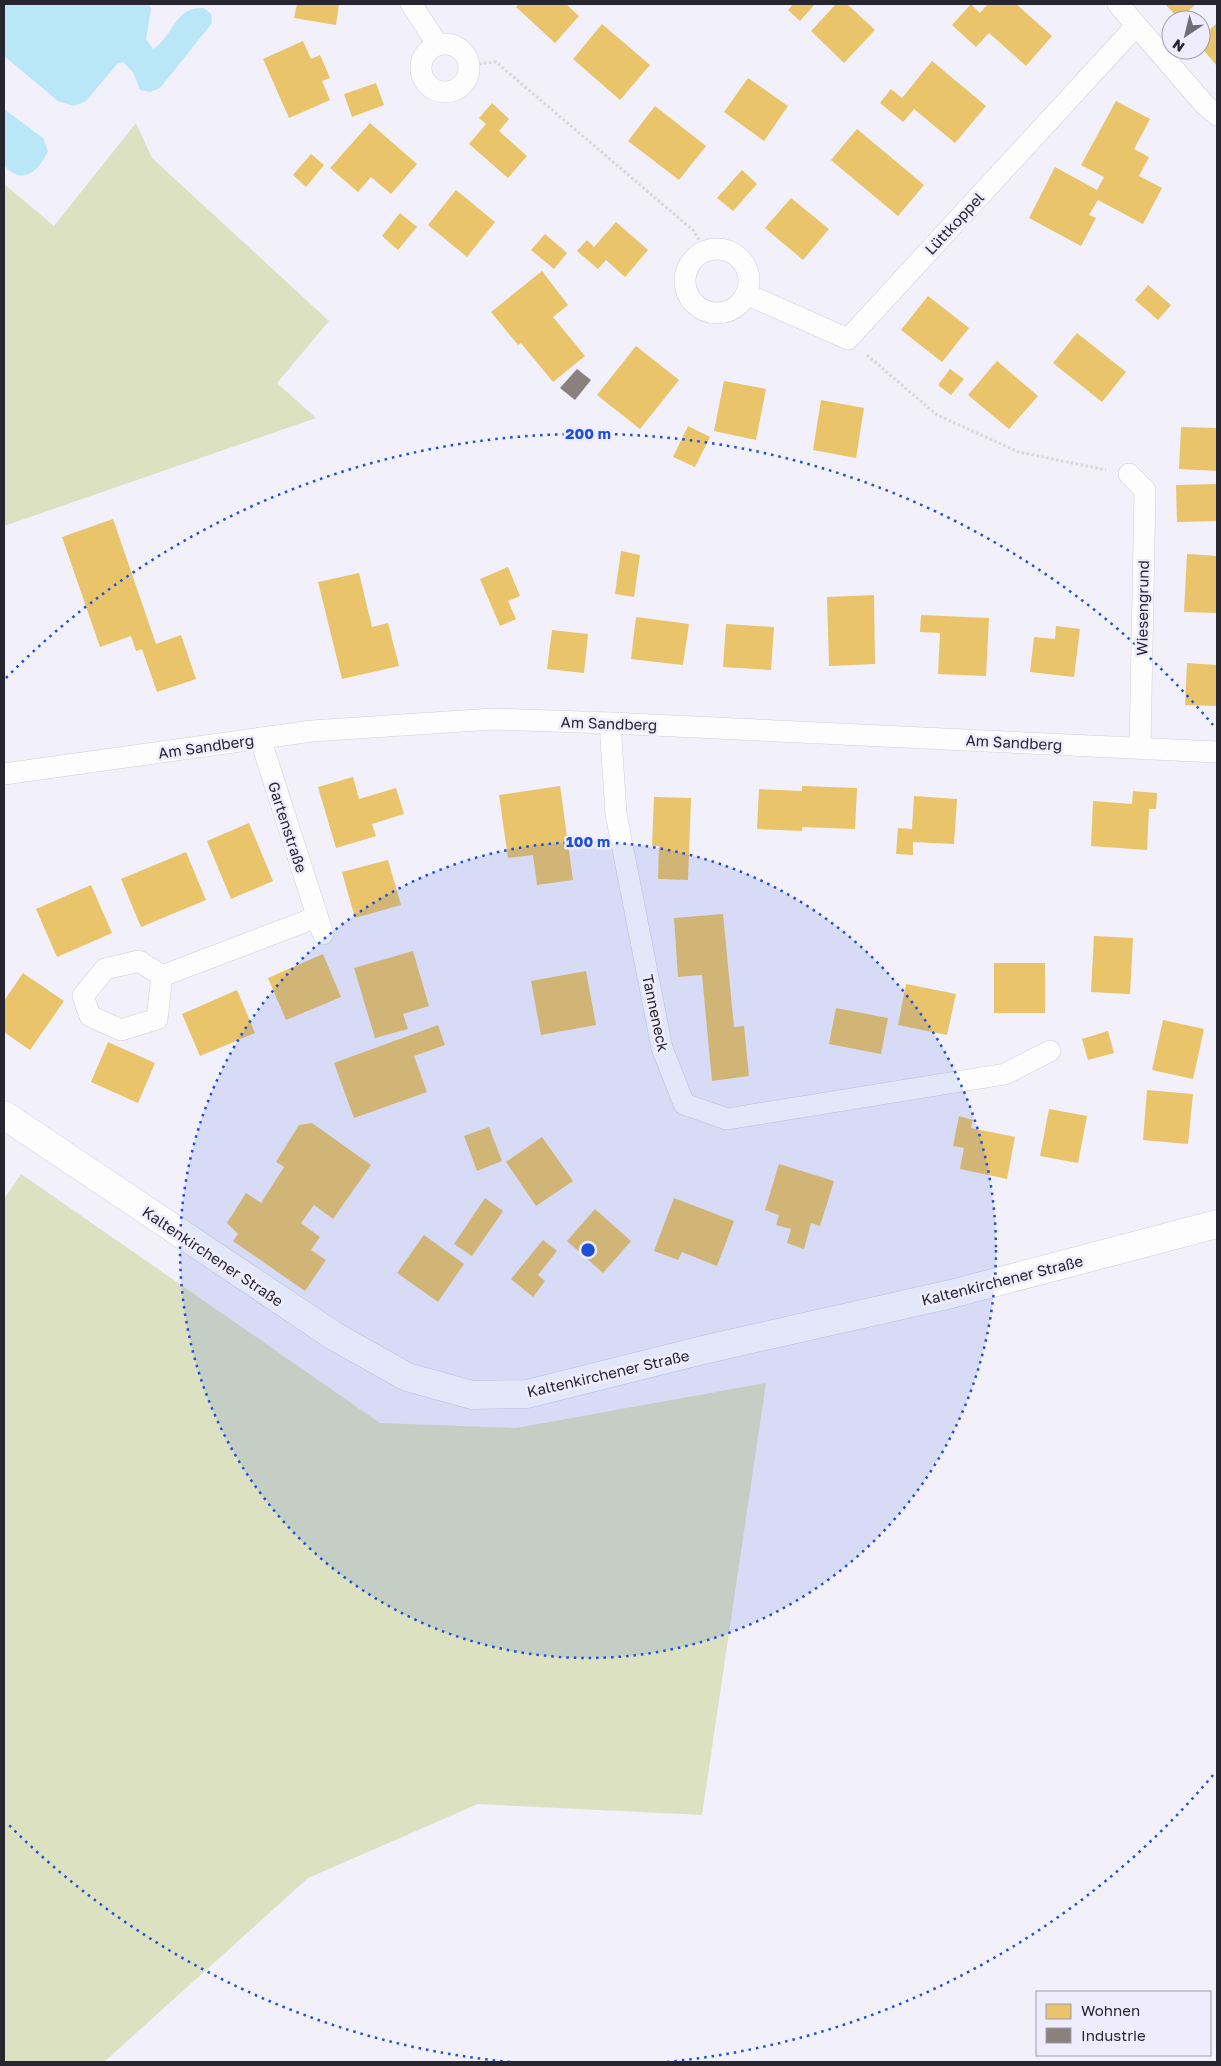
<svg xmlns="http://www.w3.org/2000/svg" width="1221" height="2066" font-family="'Golos Text',sans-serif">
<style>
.green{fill:#dce1c2}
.water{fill:#bae7f7}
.homes{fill:#e9c46a}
.industry{fill:#8a817c}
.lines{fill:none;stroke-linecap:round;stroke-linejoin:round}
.minor-casing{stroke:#d0ced8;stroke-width:22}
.secondary-casing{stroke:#d0ced8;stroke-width:29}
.path{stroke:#d8d8db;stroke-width:3;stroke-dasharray:2.5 2.5;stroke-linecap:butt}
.minor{stroke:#fdfdfe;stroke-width:21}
.secondary{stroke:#fdfdfe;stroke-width:28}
.ring{fill:none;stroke:#1d4ed8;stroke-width:2.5;stroke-dasharray:2.5 5}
.labels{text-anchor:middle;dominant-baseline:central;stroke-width:5;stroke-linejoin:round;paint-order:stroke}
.street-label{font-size:15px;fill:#272630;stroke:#efedfd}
.centre{fill:#1d4ed8;stroke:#efedfd;stroke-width:2.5}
.ring-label{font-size:15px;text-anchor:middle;font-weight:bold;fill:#1d4ed8;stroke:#efedfd;stroke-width:5;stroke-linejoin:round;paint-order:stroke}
</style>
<rect width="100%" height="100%" fill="#f2f0fa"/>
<g class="green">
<path d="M136,123L152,158L329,321L277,383L316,418L4,526V184L54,226Z"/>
<path d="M21,1174L380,1423L516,1428L766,1383L702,1815L478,1804L308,1878L104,2062H4V1199Z"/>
</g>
<g class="water">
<path d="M4,4H149L151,9L146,39L153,49C175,35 174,6 204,8L211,14L212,23L160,88L150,92L140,90L133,72L123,62L117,64L86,101L74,106L58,101L4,56Z"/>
<path d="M4,109L43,138L48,151C43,162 33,178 18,175C13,174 8,169 4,166Z"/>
</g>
<g class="homes">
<path d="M297,4H339L336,25L294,18Z"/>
<path d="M519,4H566L579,16L555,43L516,7Z"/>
<path d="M793,4H815L800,21L788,10Z"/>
<path d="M836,4H847L875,30L844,63L811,31Z"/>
<path d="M971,4L980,13L988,4H1016L1052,36L1026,66L989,33L976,47L952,25Z"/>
<path d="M1165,4H1196L1179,19Z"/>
<path d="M1217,23V66L1201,47V38Z"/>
<path d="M602,24L650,65L620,100L573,59Z"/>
<path d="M303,41L311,59L320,55L330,78L322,81L330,100L289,118L263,59Z"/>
<path d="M932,61L986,106L955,143L914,109L903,122L880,103L891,89L902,98Z"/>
<path d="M748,78L788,106L764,141L724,112Z"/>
<path d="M376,83L384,105L352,117L344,94Z"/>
<path d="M1116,101L1150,119L1134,149L1149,157L1139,176L1162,188L1143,224L1098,200L1089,215L1096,218L1081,246L1029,218L1055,167L1097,190L1104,177L1081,165Z"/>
<path d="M492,103L509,119L499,131L527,156L508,178L469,144L486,124L479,118Z"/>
<path d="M655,106L706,146L679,180L628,141Z"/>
<path d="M370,123L417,164L391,194L371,177L358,192L330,168Z"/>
<path d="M857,129L924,185L898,216L831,160Z"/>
<path d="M311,154L324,165L306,187L293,175Z"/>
<path d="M742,170L757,184L733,211L717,198Z"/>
<path d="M456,190L495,222L467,257L428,225Z"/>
<path d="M791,198L829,229L803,260L765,228Z"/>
<path d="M400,213L417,227L398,250L382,236Z"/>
<path d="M616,222L648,250L625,277L606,260L598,269L577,251L587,240L594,247Z"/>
<path d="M545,234L567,253L554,269L531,250Z"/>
<path d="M542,271L568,305L553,317L585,356L553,382L521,343L518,345L491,312Z"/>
<path d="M1148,285L1171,305L1158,320L1135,300Z"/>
<path d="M928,296L969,328L942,362L901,330Z"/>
<path d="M1077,333L1126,372L1102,402L1053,363Z"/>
<path d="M636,346L679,380L640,429L597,395Z"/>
<path d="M997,361L1038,396L1009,429L968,395Z"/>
<path d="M950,369L964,379L951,395L938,385Z"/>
<path d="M724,381L766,389L756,440L714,431Z"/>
<path d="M821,400L864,408L856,458L813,450Z"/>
<path d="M688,426L710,437L695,467L673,457Z"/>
<path d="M1181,427L1217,428V471L1179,469Z"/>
<path d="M1217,484V521L1177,522L1176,485Z"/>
<path d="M113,519L156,644L181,635L196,679L157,692L142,649L136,651L131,636L100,647L62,537Z"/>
<path d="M621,551L640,555L634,597L615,594Z"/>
<path d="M1187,554L1217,556V613L1184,612Z"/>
<path d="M508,567L520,596L508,601L516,619L500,626L480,579Z"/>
<path d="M359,573L372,627L388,623L399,666L342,679L318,582Z"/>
<path d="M874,595L875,664L829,666L827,597Z"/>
<path d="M921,615L989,618L986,676L938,674L940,633L920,632Z"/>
<path d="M636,617L689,624L683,665L631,659Z"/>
<path d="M726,624L774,627L771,670L723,667Z"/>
<path d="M1056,626L1080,629L1074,677L1030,672L1034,637L1055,639Z"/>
<path d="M552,630L588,634L584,673L547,669Z"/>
<path d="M1187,663L1217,665V706L1185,705Z"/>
<path d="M353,777L359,799L396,788L404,814L372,824L376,836L336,848L318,787Z"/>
<path d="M560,786L573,880L537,885L533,855L508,858L499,795Z"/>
<path d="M802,786L857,788L855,829L802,827V831L757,829L759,789L802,791Z"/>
<path d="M1133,791L1157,793L1156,809H1149L1147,850L1091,846L1093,801L1132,804Z"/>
<path d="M914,796L957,799L954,844L913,842V855L896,854L898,828L912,829Z"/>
<path d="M654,797L691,798L688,880L658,879L659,846H652Z"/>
<path d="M249,823L273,881L231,899L207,841Z"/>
<path d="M186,852L206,900L141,927L121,879Z"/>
<path d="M388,860L401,905L355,918L342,872Z"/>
<path d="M91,885L112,933L57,957L36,909Z"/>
<path d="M723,914L734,1027L744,1026L749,1076L712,1081L702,975L678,977L674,918Z"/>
<path d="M1094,936L1133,938L1130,994L1091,992Z"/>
<path d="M413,951L429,1006L403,1014L408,1029L375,1038L354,968Z"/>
<path d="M323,954L341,997L286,1020L268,978Z"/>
<rect x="994" y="963" width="51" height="50"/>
<path d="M586,971L596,1025L541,1035L531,981Z"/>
<path d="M23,973L64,1001L30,1050L4,1032V1001Z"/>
<path d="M906,984L956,994L947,1035L898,1025Z"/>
<path d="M237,990L255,1033L200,1056L182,1014Z"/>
<path d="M836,1008L888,1018L881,1054L829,1044Z"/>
<path d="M1163,1020L1204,1029L1193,1079L1152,1070Z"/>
<path d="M438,1025L445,1045L414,1056L427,1092L354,1118L334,1063Z"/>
<path d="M1108,1031L1114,1053L1088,1060L1082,1039Z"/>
<path d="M108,1042L155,1063L138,1103L91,1082Z"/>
<path d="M1147,1090L1193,1094L1188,1144L1143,1140Z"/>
<path d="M1049,1109L1087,1116L1078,1163L1040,1156Z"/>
<path d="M959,1116L973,1120L971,1128L1015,1137L1007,1179L960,1169L964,1148L953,1146Z"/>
<path d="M312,1123L371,1165L333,1219L314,1205L301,1223L320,1237L311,1250L326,1260L305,1291L233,1241L238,1234L227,1223L246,1193L261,1203L284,1167L276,1162L299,1125Z"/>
<path d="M489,1127L502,1161L477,1171L464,1136Z"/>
<path d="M542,1137L573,1181L536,1206L506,1162Z"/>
<path d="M779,1164L834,1181L820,1226L811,1223L804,1249L787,1243L791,1229L776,1225L779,1215L765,1210Z"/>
<path d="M485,1198L503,1211L472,1256L454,1244Z"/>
<path d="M674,1198L734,1221L717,1266L682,1252L678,1260L654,1251Z"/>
<path d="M595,1209L631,1241L603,1273L567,1241Z"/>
<path d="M424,1235L464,1264L438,1302L397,1273Z"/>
<path d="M543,1240L557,1251L538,1275L545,1281L533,1297L511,1279Z"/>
</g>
<path class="industry" d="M577,369L591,380L575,400L560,388Z"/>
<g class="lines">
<defs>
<g id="minor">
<path d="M411,4L438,45"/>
<path d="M1118,4L1204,104L1217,115"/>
<circle cx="445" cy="68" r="24"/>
<circle cx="717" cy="281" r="32"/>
<path d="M746,294L848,339L1136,26"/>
<path d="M1129,474L1145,490L1140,748"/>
<path d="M610,723L616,814L662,1048L684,1104L727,1119L1005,1074L1050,1051"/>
<path d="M260,738L323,934"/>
<path d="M4,774L312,731L493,719L610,723L1217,752"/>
<path d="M162,976L157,1019L121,1030L90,1016L83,996L105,969L139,961L162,976L317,917"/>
</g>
<path id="secondary" d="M4,1115L334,1336L407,1377L472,1395L527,1394L703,1350L951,1294L1217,1224"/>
</defs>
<use href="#minor" class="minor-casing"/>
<use href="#secondary" class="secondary-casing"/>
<g class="path">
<path d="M469,65L496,62L694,231L705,251"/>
<path d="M867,355L937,415L1019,452L1106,470"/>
</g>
<use href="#minor" class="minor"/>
<use href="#secondary" class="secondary"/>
</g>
<circle cx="588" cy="1250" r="408" fill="#1d4ed8" fill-opacity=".12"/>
<g class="ring">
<circle cx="588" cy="1250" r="408"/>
<path d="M1213 1775A816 816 0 0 1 666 2062M510 2062A816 816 0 0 1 6 1822M6 678A816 816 0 0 1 1213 725"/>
</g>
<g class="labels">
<g class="street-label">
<text transform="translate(954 223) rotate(-47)">Lüttkoppel</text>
<text transform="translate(1142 608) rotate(-89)">Wiesengrund</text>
<text transform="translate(609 723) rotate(2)">Am Sandberg</text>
<text transform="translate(1014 742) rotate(3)">Am Sandberg</text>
<text transform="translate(206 746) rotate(-8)">Am Sandberg</text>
<text transform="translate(288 827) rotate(72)">Gartenstraße</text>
<text transform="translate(656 1013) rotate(78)">Tanneneck</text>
<text transform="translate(213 1256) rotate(34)">Kaltenkirchener Straße</text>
<text transform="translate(1002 1280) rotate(-14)">Kaltenkirchener Straße</text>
<text transform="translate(608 1373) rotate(-13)">Kaltenkirchener Straße</text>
</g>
</g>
<circle cx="588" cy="1250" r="8" class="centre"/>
<g class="ring-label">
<text x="588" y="439">200 m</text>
<text x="588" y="847">100 m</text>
</g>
<rect width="1221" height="2066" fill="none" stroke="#272630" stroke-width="10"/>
<rect x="1036" y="1991" width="175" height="65" fill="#efedfd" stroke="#9f9dab"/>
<rect x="1046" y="2004" width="25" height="15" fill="#e9c46a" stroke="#9f9dab"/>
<text x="1081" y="2016" font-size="15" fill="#272630">Wohnen</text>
<rect x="1046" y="2028" width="25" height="15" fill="#8a817c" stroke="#9f9dab"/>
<text x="1081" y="2041" font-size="15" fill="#272630">Industrie</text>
<g transform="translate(1186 35) rotate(215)"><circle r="24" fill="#efedfd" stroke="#9f9dab"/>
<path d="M0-4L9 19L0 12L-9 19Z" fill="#6e6d77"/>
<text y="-8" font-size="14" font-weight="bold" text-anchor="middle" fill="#272630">N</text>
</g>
</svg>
